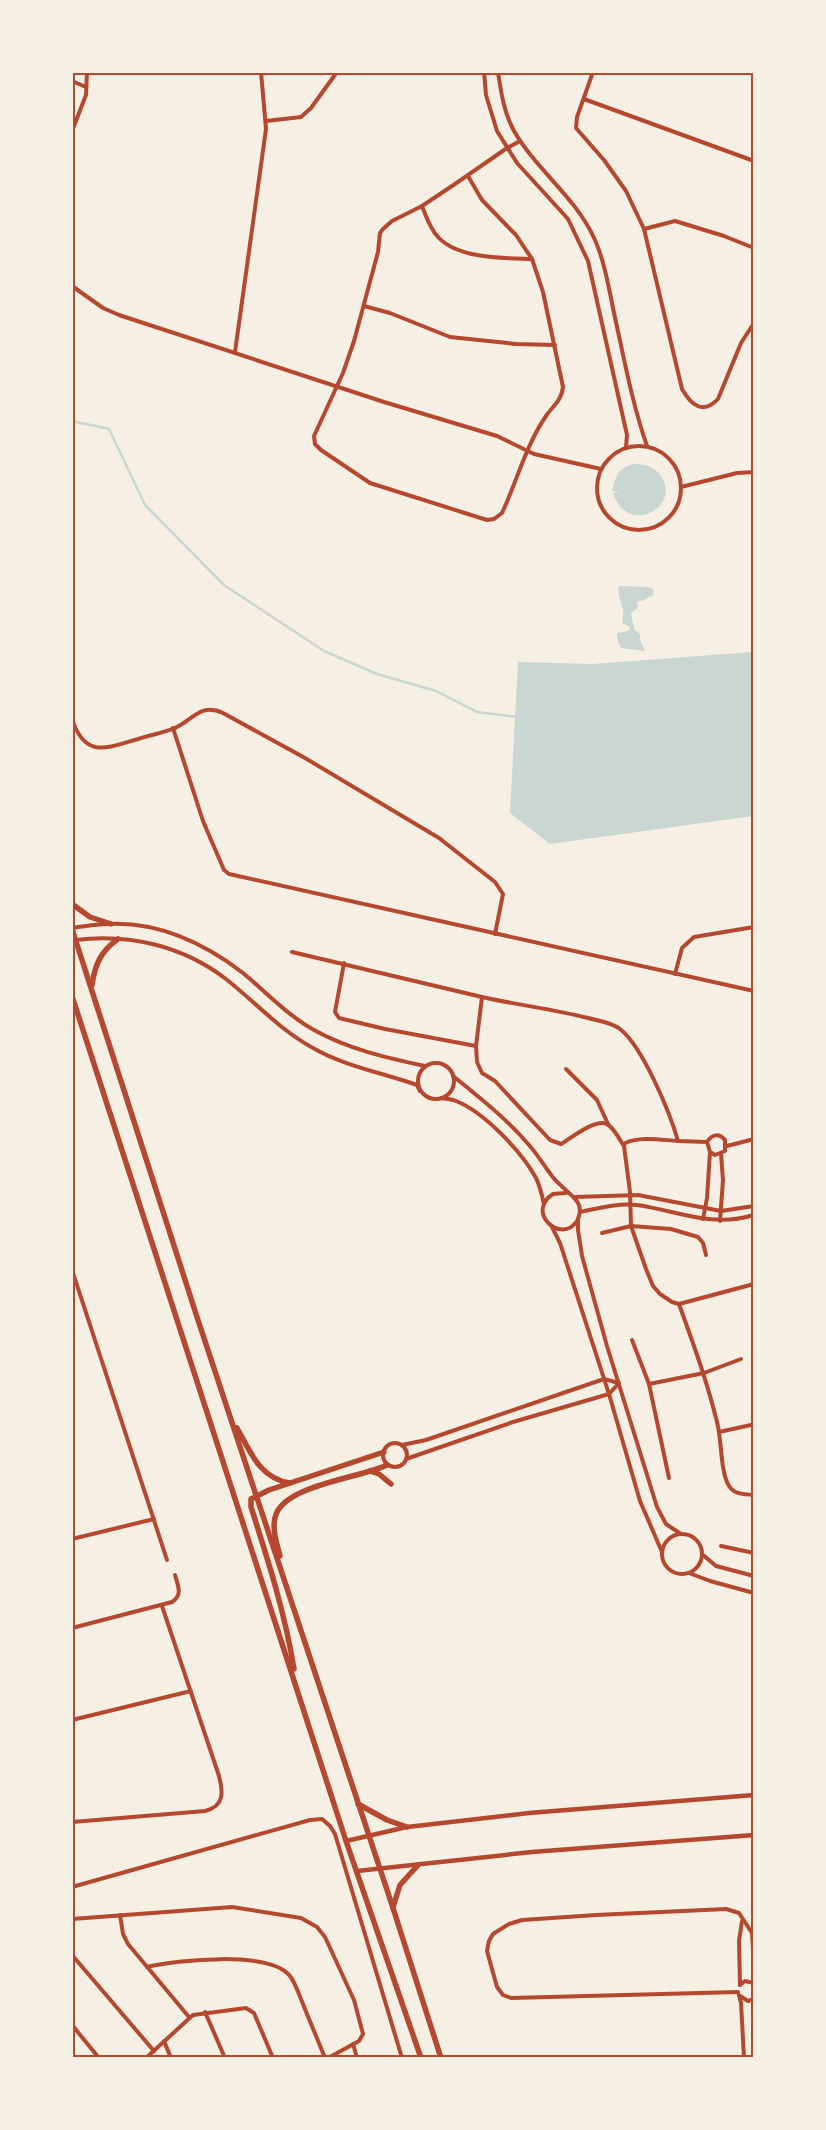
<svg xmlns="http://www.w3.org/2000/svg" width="826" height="2130" font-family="'Fira Sans Condensed',sans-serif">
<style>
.water{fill:#c9d6d2}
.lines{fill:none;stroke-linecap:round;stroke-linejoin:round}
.stream{stroke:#c9d6d2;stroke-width:2.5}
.minor{stroke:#b5482f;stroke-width:4}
.tertiary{stroke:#b5482f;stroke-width:4.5}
.primary{stroke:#b5482f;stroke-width:5.5}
.neatline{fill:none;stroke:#b5482f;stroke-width:2}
</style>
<rect width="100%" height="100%" fill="#f6efe4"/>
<g class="water">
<path d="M634,464C645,464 654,466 661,476C682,506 628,538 613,493L619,492L612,491C616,476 618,467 634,464Z"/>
<path d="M620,586L648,587L653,589V595L644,600L637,602L638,608L631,613L634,629L640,634V640L645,651L621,648L617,638V633L629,631L630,627L622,623C626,608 619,603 618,588Z"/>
<path d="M753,652V816L550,844L510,813L518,662L593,664Z"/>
</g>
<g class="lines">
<path class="stream" d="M72,421L109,429L145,505L224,585L324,651L377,674L436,691L477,712L518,717"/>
<g class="minor">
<path d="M484,72L486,95L497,131L517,163L568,219L588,261L627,435L626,447"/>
<path d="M498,72C501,92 504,113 514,131C537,171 576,197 595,240C605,263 609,289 614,313C624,358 632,403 647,446"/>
<path d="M593,72L577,117L576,128L604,160L626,191L644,229L682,389C691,405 703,415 718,399L741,343L754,323"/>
<path d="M72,81L86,87"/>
<path d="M584,99L754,161"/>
<path d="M266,121L301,117L311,108L337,72"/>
<path d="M72,131L86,95L87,72"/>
<path d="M468,176L482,200L516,235L532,259L543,292L563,387C562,400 553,406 546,416C526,445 517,481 502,513L494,519L487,520L370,483L321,450L315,444L314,436L343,373L354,341L378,252L380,233L383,229L392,221L422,206L455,184L507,148L520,141"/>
<path d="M422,206C426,216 430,229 438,237C458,259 504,258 532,259"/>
<path d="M644,229L675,221L724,236L754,248"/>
<path d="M72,286L103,308L119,315L384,402L497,436L534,454L601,469"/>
<path d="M364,306L390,313L450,337L516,344L555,345"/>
<path d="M235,352L266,129L261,72"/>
<circle cx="639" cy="488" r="42"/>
<path d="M681,487L737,473L754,472"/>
<path d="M72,719C85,759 107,748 138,739C150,735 163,733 175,728C194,719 200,703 223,713L305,758L439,838L495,882L503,894L495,934"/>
<path d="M173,728L203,821L224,870L229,874L754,991"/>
<path d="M72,928C85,926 98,924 110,924C159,922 205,944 243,973C266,992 287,1015 314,1030C348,1049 387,1058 425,1066"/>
<path d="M75,940C129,933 183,946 226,979C255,1002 280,1030 313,1048C344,1066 383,1073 417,1085L420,1091"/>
<path d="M292,952L482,997L476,1046"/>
<path d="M344,963L335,1012L339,1018L385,1029L476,1046L477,1062L482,1073L495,1081L550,1140L561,1144C571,1138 596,1118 607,1124C615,1129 619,1139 624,1146"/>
<path d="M675,974L682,948L694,937L754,927"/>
<path d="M482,997C517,1005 553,1009 588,1018C599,1021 611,1022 620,1029C643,1047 670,1113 678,1141L707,1142"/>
<circle cx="436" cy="1081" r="18"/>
<path d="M566,1069L597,1100L608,1124"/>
<path d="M453,1076C480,1098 507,1119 529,1145C538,1155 544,1166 552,1176C558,1185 575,1196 578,1203C581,1208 580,1216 577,1221C561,1245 525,1212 553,1194L566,1193"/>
<path d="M441,1098C446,1099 452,1099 456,1101C484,1112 522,1152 536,1178C540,1186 542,1195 544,1204"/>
<path d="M678,1141C661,1140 641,1136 625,1143L624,1146L630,1192L631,1226L646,1269L653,1286L660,1294L672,1302L679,1304"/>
<path d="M727,1146L754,1139"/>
<path d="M575,1197L638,1195L721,1211L754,1206"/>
<path d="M580,1212C599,1208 617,1203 637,1205C679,1211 710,1228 754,1215"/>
<path d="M578,1219V1230L582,1256L607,1346L657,1507L666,1524L681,1534"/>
<path d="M703,1219L707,1198L710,1152L707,1142C712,1134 719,1133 725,1140V1151L715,1155L710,1152"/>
<path d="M720,1221L723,1180L721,1154"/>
<path d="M552,1227L560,1243L609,1394L640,1501L662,1552"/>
<path d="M602,1233L631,1226L671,1229L698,1237L703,1243L706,1255"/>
<path d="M72,1270L167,1560"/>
<path d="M754,1284L679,1304C693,1343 707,1381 717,1422C722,1440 720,1471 729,1486C735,1495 744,1494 754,1495"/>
<path d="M632,1340L649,1384L669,1478"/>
<path d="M649,1384L704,1373L741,1359"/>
<path d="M719,1432L751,1425"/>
<circle cx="395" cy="1455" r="12"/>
<path d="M402,1445L426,1440L604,1379L619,1383L609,1394L513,1422L406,1459"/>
<circle cx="682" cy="1554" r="20"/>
<path d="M72,1539L154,1519"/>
<path d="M721,1546L754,1553"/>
<path d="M703,1555L716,1566L754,1576"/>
<path d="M689,1573L710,1581L754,1593"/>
<path d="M72,1628L172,1602C183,1595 178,1586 175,1575"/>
<path d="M72,1720L191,1691"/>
<path d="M72,1822L205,1811C225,1806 223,1792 219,1776L162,1606"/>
<path d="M72,1887L310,1820L322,1819L330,1826L335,1834L402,2058"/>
<path d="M120,1915L123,1934L128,1944L189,2017"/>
<path d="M72,1919L232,1907L301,1918L317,1927L325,1937L354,2000L363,2034L359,2041L328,2058"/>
<path d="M752,1933L754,1964"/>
<path d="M72,1955L154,2051"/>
<path d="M147,1967C176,1960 270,1950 290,1976C296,1984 299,1995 303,2004C310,2022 318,2040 325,2058"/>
<path d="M740,1985L739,1941L742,1921"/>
<path d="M740,1985L745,1981L754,1983"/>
<path d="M738,1992L511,1998L503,1995L497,1987L487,1951L489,1941L493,1934L509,1924L522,1920L596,1915L726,1909L739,1913L752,1933"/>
<path d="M739,1995L741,2003L744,2058"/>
<path d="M740,1996L748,2001L754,1999"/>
<path d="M205,2012L225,2058"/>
<path d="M72,2025L99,2058"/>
<path d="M164,2041L171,2058"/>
<path d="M353,2044L357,2058"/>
<path d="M146,2058L193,2015L246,2008L254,2013L273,2058"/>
</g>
<g class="tertiary">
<path d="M346,1841L407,1827L529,1813L754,1795"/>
<path d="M357,1871L532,1852L754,1835"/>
</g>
<g class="primary">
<path d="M72,904L90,917L111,924"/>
<path d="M72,929L197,1317L393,1908L441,2058"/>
<path d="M92,985C95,964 101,951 118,939"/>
<path d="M72,996L346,1841L421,2058"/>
<path d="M237,1428C250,1451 260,1479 290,1483"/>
<path d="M370,1471L379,1474L391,1484"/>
<path d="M280,1556C277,1544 272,1530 275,1518C281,1485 361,1478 387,1465"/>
<path d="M294,1669C285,1613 268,1560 251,1507V1499L269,1490L384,1452"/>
<path d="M358,1804L387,1820L407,1827"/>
<path d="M393,1907L400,1885L418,1865"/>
</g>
</g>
<rect width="826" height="2130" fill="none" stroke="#f6efe4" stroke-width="148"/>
<rect x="74" y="74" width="678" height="1982" class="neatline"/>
</svg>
